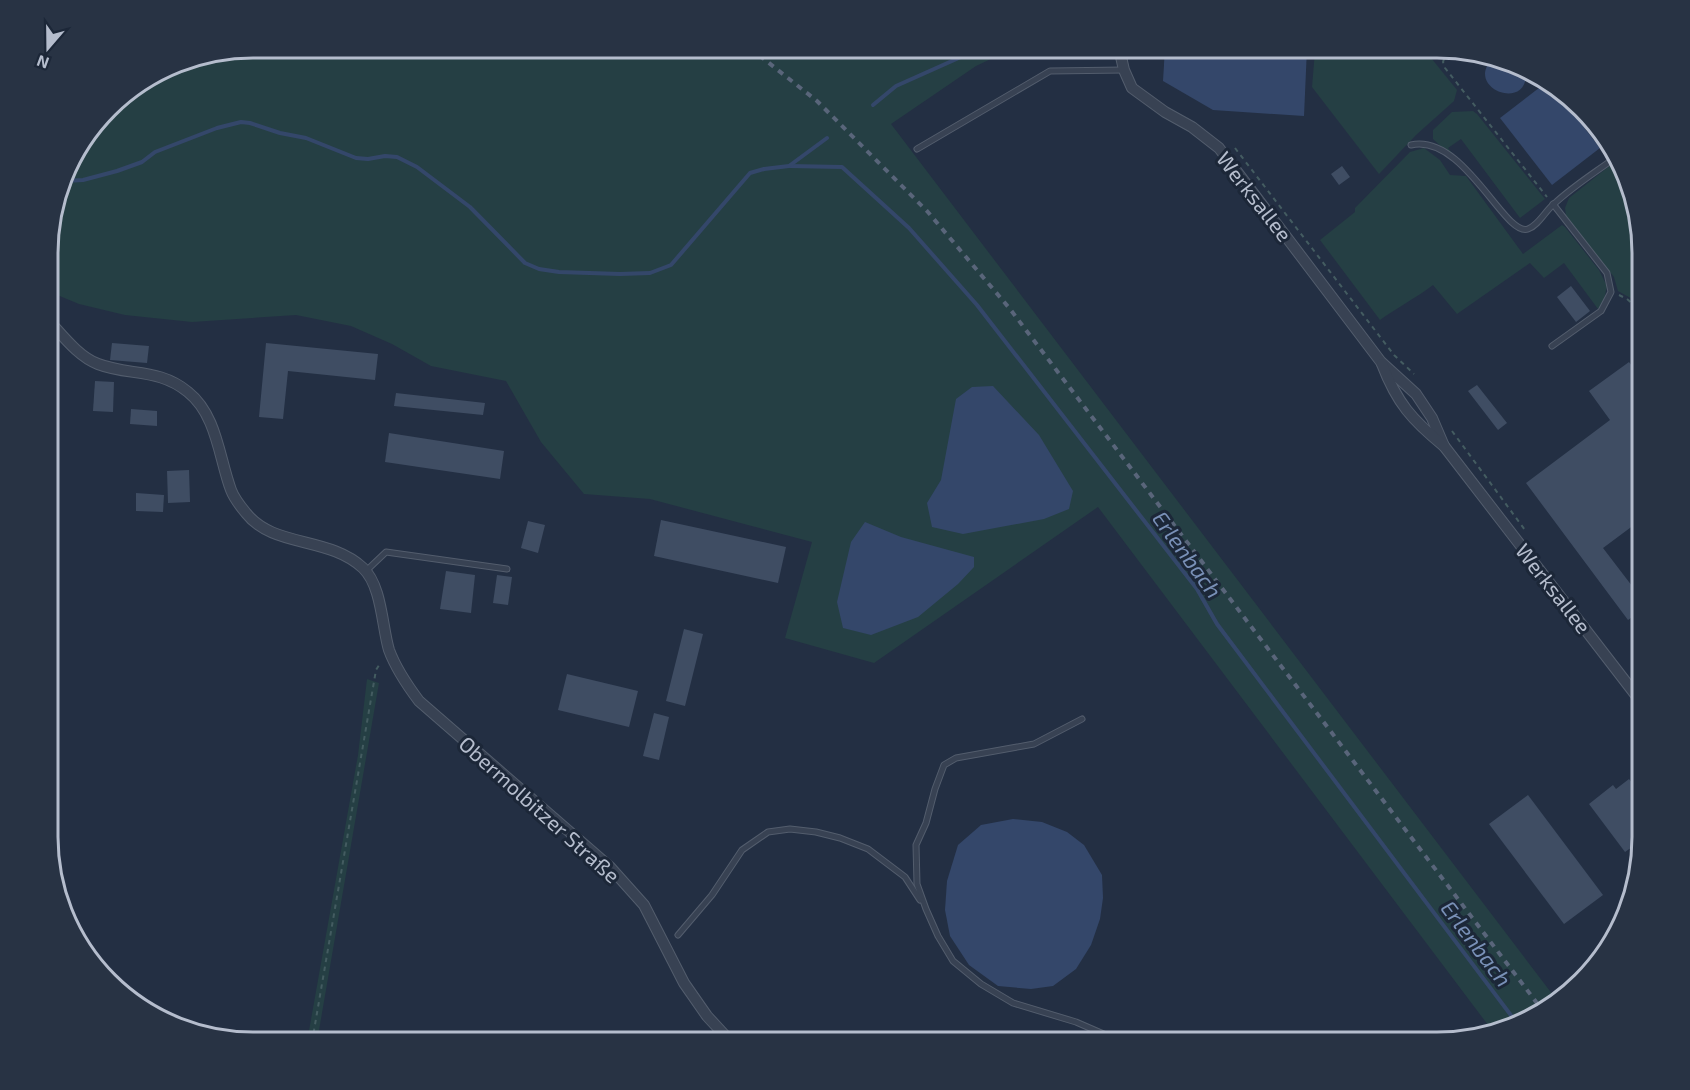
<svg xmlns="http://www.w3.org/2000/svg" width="1690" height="1090" font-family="'Exo 2',sans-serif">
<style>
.green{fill:#253f44}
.water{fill:#34476a}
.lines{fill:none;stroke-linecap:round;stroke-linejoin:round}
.stream{stroke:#34476a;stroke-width:4}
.building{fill:#3f4d63}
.service-casing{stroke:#535d6d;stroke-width:7}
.minor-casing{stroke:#535d6d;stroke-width:12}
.path{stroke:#445c61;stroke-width:2;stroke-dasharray:4.5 4.5;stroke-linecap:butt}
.service{stroke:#384253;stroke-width:5}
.minor{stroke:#384253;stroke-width:10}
.rail{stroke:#59657a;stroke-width:4;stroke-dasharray:6 6;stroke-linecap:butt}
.labels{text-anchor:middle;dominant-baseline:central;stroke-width:6;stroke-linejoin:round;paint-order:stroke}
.street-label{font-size:21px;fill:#b5bdcd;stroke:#1c2738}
.water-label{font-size:22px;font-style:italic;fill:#7990b7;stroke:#1c2738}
.rim{fill:none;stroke:#b5bdcd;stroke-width:3}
</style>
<rect width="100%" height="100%" fill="#232f43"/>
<g class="green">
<path d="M253,48H1014L976,66L891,124L1556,999L1540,1014L1491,1029L1098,507L874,663L785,638L812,542L650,499L584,494L541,442L506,381L431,366L392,344L351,326L296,315L192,322L125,315L79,304L50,292V227L69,162L118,99L175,63Z"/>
<path d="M1320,48H1423L1457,90L1454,101L1416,135L1379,174L1312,87L1315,51Z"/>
<path d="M1473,111L1477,114L1545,199L1520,218L1461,139L1448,148L1452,153L1449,154L1433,139V130L1452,112Z"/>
<path d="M1424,148L1440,160L1450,175L1466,176L1523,254L1562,225L1565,227L1599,270L1607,286L1604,300L1598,309L1564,263L1544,278L1530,263L1457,314L1433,285C1416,298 1398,307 1380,320L1320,240L1355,212V208L1410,152Z"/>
<path d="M1617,160L1642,239V309L1634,300L1618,291L1614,277L1566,216L1565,208L1569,198Z"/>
<path d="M367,679L379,683L317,1042H307L358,755Z"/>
</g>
<g class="water">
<path d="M627,48H705L715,58Z"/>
<path d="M1165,48H1307L1304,116L1213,110L1163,81Z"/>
<path d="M1494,57L1502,59L1526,70C1530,114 1461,88 1494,57Z"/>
<path d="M1548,81L1600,148L1552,185L1500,118Z"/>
<path d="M993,386L1039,435L1073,491L1069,509L1044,519L963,534L932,527L927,503L941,480L956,399L972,387Z"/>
<path d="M865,522L901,537L974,557V567L958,584L918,617L871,635L843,628L837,602L851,542Z"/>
<path d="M1013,819L1042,822L1067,832L1084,845L1102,875L1103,898L1100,919L1091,945L1076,969L1053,986L1031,989L998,986L969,965L950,936L945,910L947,881L958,845L981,825Z"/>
</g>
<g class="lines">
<g class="stream">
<path d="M873,105L896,86L981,48"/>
<path d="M789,166L842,167L909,228L977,305L1197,589L1217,624L1516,1022"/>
<path d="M64,181L83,180L117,171L142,162L155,152L217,128L241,122L250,123L280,133L306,138L356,158L368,159L385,156L397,157L417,167L470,207L525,263L539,269L559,272L620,274L650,273L671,265L750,173L764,169L789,166L827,138"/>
</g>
</g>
<g class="building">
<path d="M1342,166L1350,177L1339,185L1331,174Z"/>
<path d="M1571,286L1590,311L1576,322L1557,297Z"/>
<path d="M112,343L149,346L147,363L110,360Z"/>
<path d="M266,343L378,354L375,380L288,371L283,419L259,417Z"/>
<path d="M1629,362L1642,380V519L1603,548L1642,599V610L1628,620L1526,483L1610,420L1589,391Z"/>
<path d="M95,381L114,382L113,412L93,411Z"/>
<path d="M1477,385L1507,423L1498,430L1468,391Z"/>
<path d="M396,393L485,403L483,415L394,406Z"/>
<path d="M131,409L157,411V426L130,424Z"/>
<path d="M389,433L504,451L500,479L385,462Z"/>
<path d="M189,470L190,502L168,503L167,471Z"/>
<path d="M136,493L164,495L163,512L136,511Z"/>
<path d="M661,520L786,547L778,583L654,556Z"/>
<path d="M528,521L545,525L538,553L521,548Z"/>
<path d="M446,571L475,575L471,613L440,609Z"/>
<path d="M497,575L512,577L508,605L493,603Z"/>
<path d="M684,629L703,634L685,706L666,701Z"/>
<path d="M567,674L638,691L629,727L558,710Z"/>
<path d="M654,713L669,717L659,760L643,756Z"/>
<path d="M1629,779L1642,795V840L1625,852L1589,804L1613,785L1616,789Z"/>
<path d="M1528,795L1603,895L1564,924L1489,824Z"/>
</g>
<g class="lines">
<defs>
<g id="service">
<path d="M1411,145C1464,133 1505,238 1528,229C1539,225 1545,211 1554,204C1573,186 1596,172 1616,157"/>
<path d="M917,149L1050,71L1124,70"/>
<path d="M1552,346L1601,311L1611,292L1607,273L1553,204"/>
<path d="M366,571L386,552L507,569"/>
<path d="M1082,719L1034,744L956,758L944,765L935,789L926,823L916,845L917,884L926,909L938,936L953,961L981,984L1013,1003L1076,1022L1122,1042"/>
<path d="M678,935L712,895L742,850L768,832L790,829L816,832L840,838L868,849L905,877L920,900"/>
</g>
<g id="minor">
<path d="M1119,48L1124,70L1132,88L1165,112L1192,127L1219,148L1381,362L1416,394L1432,418L1444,446"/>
<path d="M50,322C63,336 79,357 98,364C129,376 159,368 188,392C217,415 219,458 231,490C234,498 241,507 246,513C273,548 329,536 363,568C382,586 382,627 389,650C396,669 407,685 419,701L610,867L644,905L684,983L707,1016L731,1042"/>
<path d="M1382,364C1397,403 1412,420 1444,446L1642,703"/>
</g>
</defs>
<use href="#service" class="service-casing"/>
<use href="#minor" class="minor-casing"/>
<g class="path">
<path d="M1444,59L1443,62L1445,68L1547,197"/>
<path d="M1235,148L1394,355L1414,374"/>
<path d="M1619,295L1627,299L1642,312"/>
<path d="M1452,431L1525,530"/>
<path d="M312,1042L376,670L381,662"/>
</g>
<use href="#service" class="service"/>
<use href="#minor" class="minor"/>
<path class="rail" d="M750,48L817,101L927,211L1010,309L1543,1011"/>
</g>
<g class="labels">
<g class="street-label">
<text transform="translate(1255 196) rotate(52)">Werksallee</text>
<text transform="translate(1554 588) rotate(52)">Werksallee</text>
<text transform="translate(540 809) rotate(42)">Obermolbitzer Straße</text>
</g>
<g class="water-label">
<text transform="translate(1188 554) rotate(54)">Erlenbach</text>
<text transform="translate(1477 943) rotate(53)">Erlenbach</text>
</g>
</g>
<path d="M0 0H1690V1090H0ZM253 58H1437A195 195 0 0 1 1632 253V837A195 195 0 0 1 1437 1032H253A195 195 0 0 1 58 837V253A195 195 0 0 1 253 58Z" fill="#283344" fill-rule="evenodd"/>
<path class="rim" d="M253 58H1437A195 195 0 0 1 1632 253V837A195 195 0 0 1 1437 1032H253A195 195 0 0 1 58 837V253A195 195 0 0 1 253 58Z"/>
<g transform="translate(48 48) rotate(200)" stroke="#1c2738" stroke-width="4.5" paint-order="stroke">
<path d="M0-4.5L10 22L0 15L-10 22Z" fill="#b5bdcd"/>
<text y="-9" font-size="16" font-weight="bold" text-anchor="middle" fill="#b5bdcd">N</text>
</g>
</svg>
